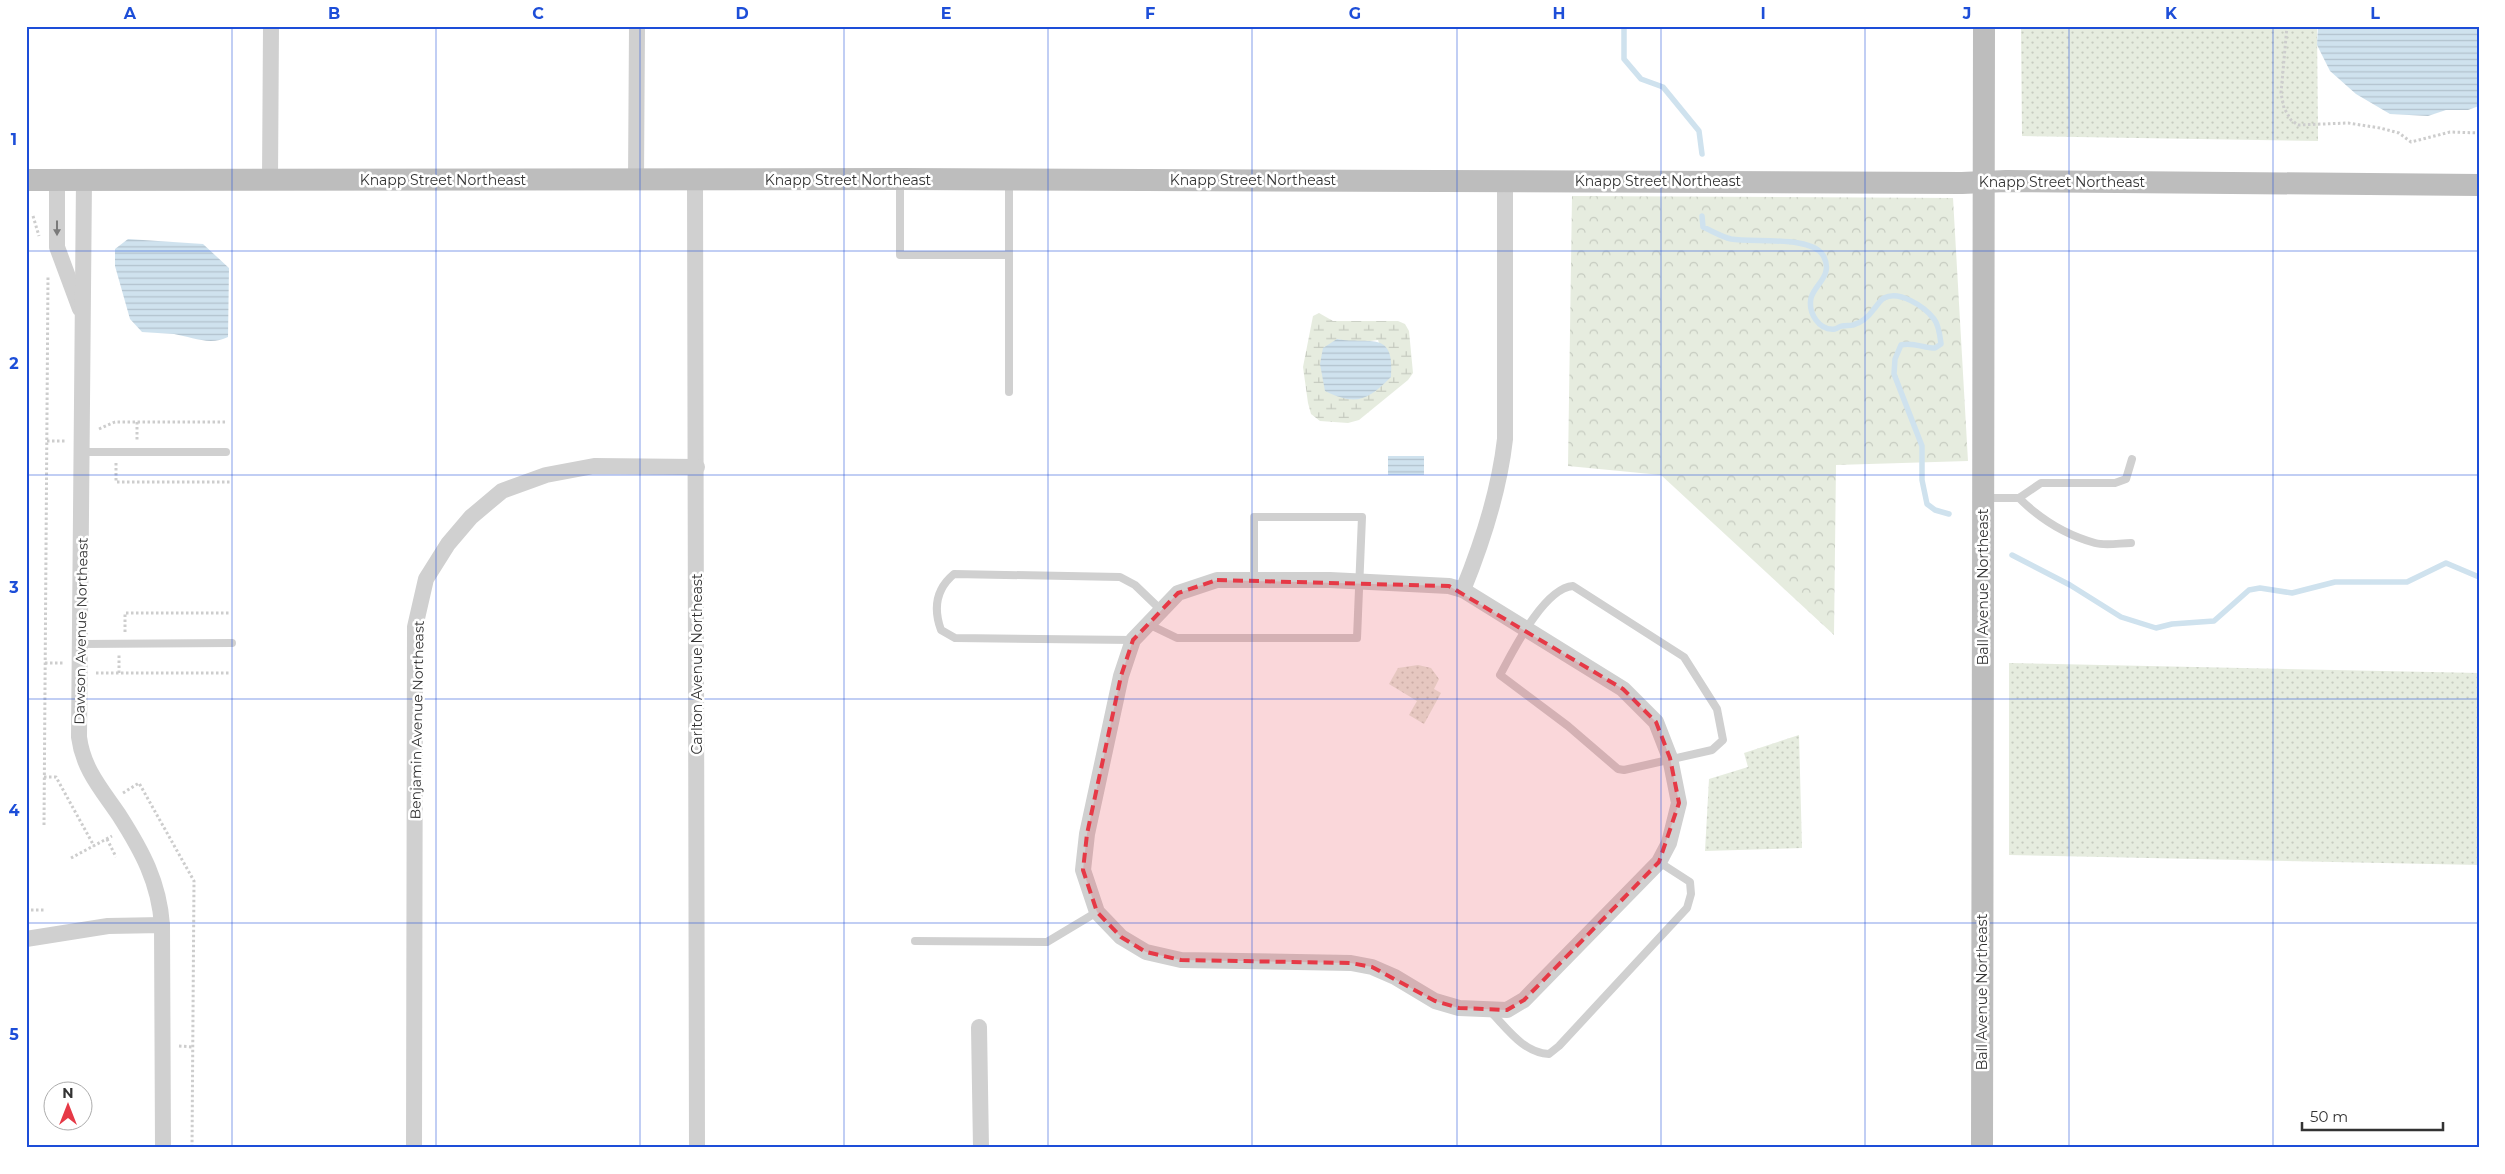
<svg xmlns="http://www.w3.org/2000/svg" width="2505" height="1174" font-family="Montserrat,sans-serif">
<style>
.green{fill:url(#green-dots)}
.forest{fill:url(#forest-crowns)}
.wetland{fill:url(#wetland-marsh);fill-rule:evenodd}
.water{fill:url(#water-rules)}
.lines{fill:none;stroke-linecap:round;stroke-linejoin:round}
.stream{stroke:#cfe2ee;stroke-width:5.5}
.path{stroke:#cdcdcd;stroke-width:3;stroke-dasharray:2.5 2.5;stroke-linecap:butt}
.lane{stroke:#d0d0d0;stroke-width:8}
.street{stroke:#d0d0d0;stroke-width:16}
.secondary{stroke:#bdbdbd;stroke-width:22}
.oneway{fill:#7a7a7a}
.marked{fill:#e63946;fill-opacity:0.2;stroke:#e63946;stroke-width:4;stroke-dasharray:10 6;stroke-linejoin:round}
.grid{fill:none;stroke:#1d4ed8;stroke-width:1;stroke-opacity:0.55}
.labels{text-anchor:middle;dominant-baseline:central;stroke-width:5;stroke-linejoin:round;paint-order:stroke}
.street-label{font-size:14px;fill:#333;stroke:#fff}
.neatline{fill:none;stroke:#1d4ed8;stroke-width:2}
.grid-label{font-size:16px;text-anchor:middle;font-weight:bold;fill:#1d4ed8}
</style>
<defs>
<pattern id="green-dots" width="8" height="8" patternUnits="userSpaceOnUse" patternTransform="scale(1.25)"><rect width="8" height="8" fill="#e6ecdf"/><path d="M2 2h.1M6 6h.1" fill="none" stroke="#c6cbc0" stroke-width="1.8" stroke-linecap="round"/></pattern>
<pattern id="forest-crowns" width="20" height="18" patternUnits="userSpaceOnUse" patternTransform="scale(1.25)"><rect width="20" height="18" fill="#e6ecdf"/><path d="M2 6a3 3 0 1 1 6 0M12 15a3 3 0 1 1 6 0" fill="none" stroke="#c6cbc0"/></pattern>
<pattern id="wetland-marsh" width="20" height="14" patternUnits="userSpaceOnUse" patternTransform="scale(1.25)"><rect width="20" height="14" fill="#e6ecdf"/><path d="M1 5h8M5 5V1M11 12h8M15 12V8" fill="none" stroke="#c6cbc0"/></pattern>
<pattern id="water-rules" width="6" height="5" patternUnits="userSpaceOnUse" patternTransform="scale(1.25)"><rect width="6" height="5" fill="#cfe2ee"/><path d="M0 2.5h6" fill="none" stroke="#b2c2cd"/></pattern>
</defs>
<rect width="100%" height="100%" fill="#fff"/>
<g class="green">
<path d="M2021,26H2317L2318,141L2022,136Z"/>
<path d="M2009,663L2479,673V865L2009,855Z"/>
<path d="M1418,665L1431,668L1439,679L1434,689L1441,693L1424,724L1409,715L1417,701L1389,684L1398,668Z"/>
<path d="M1799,735L1802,848L1705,851L1709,779L1748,767L1744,753Z"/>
</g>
<path class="forest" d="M1572,196L1953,198L1968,461L1836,465L1834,635L1661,475L1568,466Z"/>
<path class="wetland" d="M1319,313L1333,321H1398L1405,324L1409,331L1413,373L1408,380L1359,420L1348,423L1320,421L1311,414L1308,403L1303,367L1313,316ZM1337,339L1355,343L1378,340L1391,377Z"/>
<g class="water">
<path d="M2318,26H2477L2479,106L2468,110H2446L2428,116L2390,114L2356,94L2330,71L2317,45Z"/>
<path d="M128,239L203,244L229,268L228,337C210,346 192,337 174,334C163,333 152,333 142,332L130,319L115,266V249Z"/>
<path d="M1337,339C1370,345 1395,329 1391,377C1367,401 1356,406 1325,391L1320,364L1323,348Z"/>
<rect x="1388" y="456" width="36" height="19"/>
</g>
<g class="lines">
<g class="stream">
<path d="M1624,26V59L1641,79L1663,87L1699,131L1702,154"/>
<path d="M1702,216L1703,227C1712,231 1722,237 1731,239C1754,243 1814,235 1824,257C1833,276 1815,284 1811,298C1808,313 1819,331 1835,329C1838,328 1840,326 1842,326C1846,325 1850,326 1853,325C1861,323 1869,316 1874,309C1877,306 1880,300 1884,298C1899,290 1924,306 1934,319C1939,325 1940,336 1941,344L1935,348C1923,348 1914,342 1901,345L1895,359L1894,374L1922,446V480L1927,504L1935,510L1949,514"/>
<path d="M2012,555L2070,585L2121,617L2156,628L2172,624L2214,621L2249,590L2260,588L2292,593L2335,582H2407L2446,563L2479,577"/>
</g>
<g class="path">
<path d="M2287,26L2281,93L2284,108L2291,120L2298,125L2348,123L2380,128L2399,133L2411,142L2450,132L2479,133"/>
<path d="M33,216L39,236"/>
<path d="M137,422V440"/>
<path d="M99,429L115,422H227"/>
<path d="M47,441H65"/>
<path d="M116,463V482H231"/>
<path d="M125,632V613H231"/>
<path d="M45,663H63"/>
<path d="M96,673H231"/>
<path d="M119,673V655"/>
<path d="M44,777H56L94,846"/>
<path d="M123,793L139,783L194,881L192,1148"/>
<path d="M44,825L48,276"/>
<path d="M107,839L116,857"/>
<path d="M71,858L112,836"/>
<path d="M26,910H45"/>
<path d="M179,1046L193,1047"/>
</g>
<g class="lane">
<path d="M900,181V255H1008"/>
<path d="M1009,392V181"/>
<path d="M83,452H226"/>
<path d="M1986,498H2019L2041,483H2115L2126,479L2132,459"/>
<path d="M2019,498C2040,519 2066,535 2095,543C2106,546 2120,543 2131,543"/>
<path d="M1573,586L1684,657L1717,709L1723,740L1712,750L1624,770L1618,769L1568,726L1500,675C1513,651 1544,588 1573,586Z"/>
<path d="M1148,624L1177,638H1357L1362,517H1254V580"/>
<path d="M1133,640L955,638L941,630C933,608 936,589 954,574L1120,577L1135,585L1161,610"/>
<path d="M81,644L232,643"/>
<path d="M915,941L1047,942L1097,912"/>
<path d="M1489,1010C1506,1027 1523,1053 1549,1054L1559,1046L1687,908L1691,894L1690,882L1659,862"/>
</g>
<g class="street">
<path d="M57,179V247L80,309"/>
<path d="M84,179L79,737C83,769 102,790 119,815C142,851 159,882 162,925"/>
<path d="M270,179L271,26"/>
<path d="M636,180L637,26"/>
<path d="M695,180L697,1148"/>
<path d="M1217,580H1330L1449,586L1463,590L1623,689L1656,722L1670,758L1679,803L1669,843L1659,862L1524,1000L1507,1010L1459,1008L1435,1001L1395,977L1372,967L1351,963L1181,960L1146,952L1121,937L1097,912L1083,870L1087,834L1121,676L1133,640L1178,593Z"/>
<path d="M1463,590C1483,541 1499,492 1505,439V180"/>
<path d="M26,939L108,926L162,925L163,1148"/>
<path d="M979,1027L981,1148"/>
<path d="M414,1148L415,627L426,579L448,544L471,517L502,491L546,475L594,466L697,467"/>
</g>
<g class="secondary">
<path d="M26,180L900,179L1962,183L2006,181L2479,185"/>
<path d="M1982,1148L1984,26"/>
</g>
</g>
<defs><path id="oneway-solid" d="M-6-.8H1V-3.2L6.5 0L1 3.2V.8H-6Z" transform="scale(1.25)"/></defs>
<use class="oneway" href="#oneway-solid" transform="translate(57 228) rotate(90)"/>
<path class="marked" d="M1217,580L1449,586L1623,689L1656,722L1670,758L1679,803L1659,862L1524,1000L1507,1010L1459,1008L1435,1001L1372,967L1351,963L1181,960L1146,952L1121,937L1097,912L1083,870L1087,834L1121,676L1133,640L1178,593Z"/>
<path class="grid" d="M232,26V1148M436,26V1148M640,26V1148M844,26V1148M1048,26V1148M1252,26V1148M1457,26V1148M1661,26V1148M1865,26V1148M2069,26V1148M2273,26V1148M26,251H2479M26,475H2479M26,699H2479M26,923H2479"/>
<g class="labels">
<g class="street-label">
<text x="443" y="180">Knapp Street Northeast</text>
<text x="848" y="180">Knapp Street Northeast</text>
<text x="1253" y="180">Knapp Street Northeast</text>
<text x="1658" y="181">Knapp Street Northeast</text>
<text x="2062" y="182">Knapp Street Northeast</text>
<text transform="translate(1983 587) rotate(-90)">Ball Avenue Northeast</text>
<text transform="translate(81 631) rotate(-89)">Dawson Avenue Northeast</text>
<text transform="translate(697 664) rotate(-90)">Carlton Avenue Northeast</text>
<text transform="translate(417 720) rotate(-89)">Benjamin Avenue Northeast</text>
<text transform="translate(1982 992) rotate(-90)">Ball Avenue Northeast</text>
</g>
</g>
<rect width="2505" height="1174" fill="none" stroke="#ffffff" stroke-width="55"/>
<g transform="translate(68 1106)"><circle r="24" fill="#ffffff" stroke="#adadad"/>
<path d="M0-4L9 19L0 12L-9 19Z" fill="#e63946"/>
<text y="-8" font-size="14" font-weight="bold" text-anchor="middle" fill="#333333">N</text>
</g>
<path d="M2302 1122v8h141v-8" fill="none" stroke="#333333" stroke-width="2.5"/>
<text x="2310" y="1122" font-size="15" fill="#333333" stroke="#ffffff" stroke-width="4" paint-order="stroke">50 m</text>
<rect x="28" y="28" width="2450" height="1118" class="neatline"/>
<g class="grid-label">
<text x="130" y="19">A</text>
<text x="334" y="19">B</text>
<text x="538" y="19">C</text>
<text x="742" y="19">D</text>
<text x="946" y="19">E</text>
<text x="1150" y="19">F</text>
<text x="1355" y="19">G</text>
<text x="1559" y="19">H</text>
<text x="1763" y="19">I</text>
<text x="1967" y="19">J</text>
<text x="2171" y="19">K</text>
<text x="2375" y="19">L</text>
<text x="14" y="145">1</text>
<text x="14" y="369">2</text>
<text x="14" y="593">3</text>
<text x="14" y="816">4</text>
<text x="14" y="1040">5</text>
</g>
</svg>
